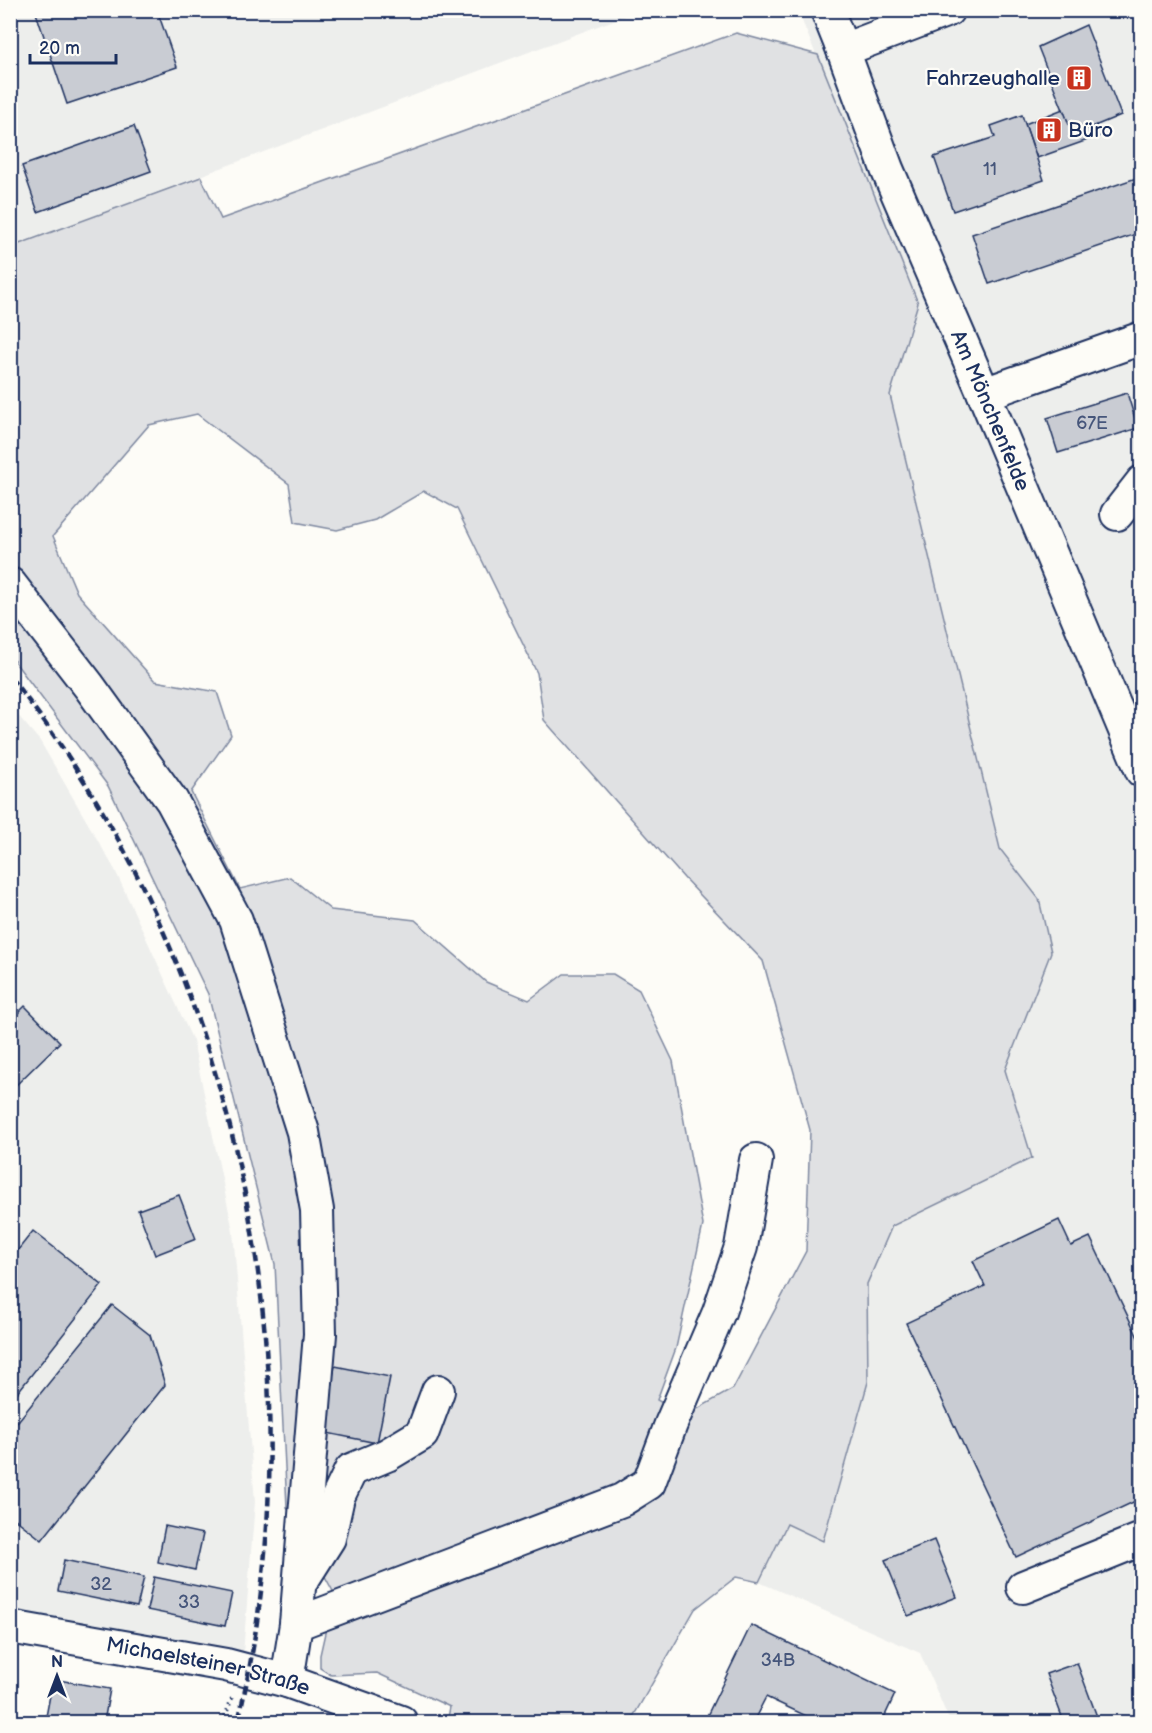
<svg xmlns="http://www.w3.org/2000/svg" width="1152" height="1733" font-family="'Balsamiq Sans',sans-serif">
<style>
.built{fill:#edeeec}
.green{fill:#e0e1e3;stroke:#7e88a0;stroke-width:1.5;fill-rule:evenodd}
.building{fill:#c9ccd3;stroke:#1b2f5e;stroke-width:1.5}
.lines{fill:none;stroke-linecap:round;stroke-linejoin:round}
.minor-casing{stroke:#1b2f5e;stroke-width:36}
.path{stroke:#1b2f5e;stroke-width:4;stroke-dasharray:1.5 4.5;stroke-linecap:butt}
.minor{stroke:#fdfcf7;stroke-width:32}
.rail{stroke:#1b2f5e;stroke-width:4.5;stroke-dasharray:9 4.5;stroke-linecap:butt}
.labels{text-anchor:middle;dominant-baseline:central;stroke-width:4.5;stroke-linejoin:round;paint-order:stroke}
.number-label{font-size:18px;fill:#46567b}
.poi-label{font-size:21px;fill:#1b2f5e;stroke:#fdfcf7;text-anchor:end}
.street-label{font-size:21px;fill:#1b2f5e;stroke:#fdfcf7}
</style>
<rect width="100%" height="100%" fill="#fdfcf7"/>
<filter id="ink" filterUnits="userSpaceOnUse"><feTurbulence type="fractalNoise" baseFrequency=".0167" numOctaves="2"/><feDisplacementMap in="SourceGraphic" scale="12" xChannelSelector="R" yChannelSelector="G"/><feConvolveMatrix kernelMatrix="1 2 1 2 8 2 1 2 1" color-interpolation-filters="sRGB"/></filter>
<g filter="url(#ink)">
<g class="built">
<path d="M11,11H638L11,247Z"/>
<path d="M798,11H1141V1722H950L920,1653L759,1582L787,1524L824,1540L868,1382L867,1284L892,1226L1032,1158L1005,1070L1051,952L1039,899L1000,849L890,395L918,303Z"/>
<path d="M10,706L40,741L115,870L193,1041L233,1231L255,1502L243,1654L11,1610Z"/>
</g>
<path class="green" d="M736,33L818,55L918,303L890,395L1000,849L1039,899L1051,952L1005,1070L1032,1158L892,1226L867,1284L868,1382L823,1541L787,1524L759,1582L736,1577L695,1609L630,1722H458L448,1718L450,1707L377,1673L331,1675L320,1668V1655L334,1593L287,1507L275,1264L208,994L108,786L11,657V247L201,177L221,219ZM197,414L289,484L295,522L337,530L375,520L424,491L457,509L537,673L544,720L684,878L763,961L810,1130L806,1251L733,1389L685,1416L657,1400L676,1348L703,1225L673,1061L639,990L613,974H564L529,1000L486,982L415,920L331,910L290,877L240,889L191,792L231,735L217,692L155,681L77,593L53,536L149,425Z"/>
<g class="building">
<path d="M35,10H157L177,67L67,104Z"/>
<path d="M1086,25L1121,115L1073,135L1038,47Z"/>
<path d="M1063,109L1073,135L1096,125L1099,136L1037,158L1025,124Z"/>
<path d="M1022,115L1044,180L953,211L934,157L995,137L991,126Z"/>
<path d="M134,126L151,171L38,212L22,166Z"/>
<path d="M1142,176V232L989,284L972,234Z"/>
<path d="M1127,393L1138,428L1058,453L1047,418Z"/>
<path d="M25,1006L60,1042L10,1091V1021Z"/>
<path d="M179,1195L196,1239L155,1255L138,1210Z"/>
<path d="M1059,1220L1071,1246L1090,1237L1142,1346V1498L1016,1557L906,1323L985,1286L973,1261Z"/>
<path d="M33,1231L102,1285L10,1402V1260Z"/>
<path d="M112,1305L150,1335L165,1385L42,1540L10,1515V1431Z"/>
<path d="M335,1366L390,1377L377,1443L322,1432Z"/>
<path d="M165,1526L203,1534L195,1570L158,1562Z"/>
<path d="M934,1540L957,1597L908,1616L885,1560Z"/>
<path d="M64,1560L144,1577L137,1607L58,1591Z"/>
<path d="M154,1577L232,1593L225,1626L147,1610Z"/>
<path d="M751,1625L895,1694L882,1722H819L766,1697L753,1722H704Z"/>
<path d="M1077,1663L1099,1722H1064L1046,1674Z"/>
<path d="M53,1679L110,1689L104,1722H45Z"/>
</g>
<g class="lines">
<defs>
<g id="minor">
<path d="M827,10L843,50"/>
<path id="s1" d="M948,10L843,50L887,169L984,394L1142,771"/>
<path d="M984,394L1142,338"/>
<path d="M1117,514L1142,482"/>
<path d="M10,584L89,686L172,801L236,920L303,1132L317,1210L320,1334L296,1624"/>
<path d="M303,1579L329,1538L338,1497L351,1470L387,1455L422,1434L438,1391"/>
<path d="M1023,1587L1142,1539"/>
<path id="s2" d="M10,1627L226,1665L287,1681L401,1722"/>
<path d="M287,1681L296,1624L622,1500L649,1483L671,1424L719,1312L741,1247L756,1160"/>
</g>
</defs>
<use href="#minor" class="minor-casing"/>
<path class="path" d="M223,1722L232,1698"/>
<use href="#minor" class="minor"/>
<path class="rail" d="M10,677C239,961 321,1370 238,1722"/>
</g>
</g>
<defs>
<symbol id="building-square" viewBox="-11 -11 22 22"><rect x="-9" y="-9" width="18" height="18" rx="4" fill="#c8321e" stroke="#fdfcf7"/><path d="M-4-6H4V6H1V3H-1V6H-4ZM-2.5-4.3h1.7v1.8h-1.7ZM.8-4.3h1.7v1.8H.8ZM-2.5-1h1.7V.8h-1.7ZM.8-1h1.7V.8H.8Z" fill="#fff"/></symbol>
</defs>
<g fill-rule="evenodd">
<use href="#building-square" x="1064" y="63" width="30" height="30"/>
<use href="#building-square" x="1034" y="115" width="30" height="30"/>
</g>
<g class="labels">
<g class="number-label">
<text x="990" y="169">11</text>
<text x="1092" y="423">67E</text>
<text x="101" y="1584">32</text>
<text x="189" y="1602">33</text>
<text x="778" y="1660">34B</text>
</g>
<g class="poi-label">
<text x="1060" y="78">Fahrzeughalle</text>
<text x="1068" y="130" text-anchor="start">Büro</text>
</g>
<g class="street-label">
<text stroke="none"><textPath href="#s1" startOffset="502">Am Mönchenfelde</textPath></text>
<text stroke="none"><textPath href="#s2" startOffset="202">Michaelsteiner Straße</textPath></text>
</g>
</g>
<rect width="1152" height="1733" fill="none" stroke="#fdfcf7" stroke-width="36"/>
<rect x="18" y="18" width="1116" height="1697" fill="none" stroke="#1b2f5e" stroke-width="2" filter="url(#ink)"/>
<g transform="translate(57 1676)" stroke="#fdfcf7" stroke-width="4.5" paint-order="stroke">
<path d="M0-4.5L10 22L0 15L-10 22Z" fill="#1b2f5e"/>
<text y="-9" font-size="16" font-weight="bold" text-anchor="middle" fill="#1b2f5e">N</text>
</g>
<path d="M30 54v9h86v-9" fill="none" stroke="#1b2f5e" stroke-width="3"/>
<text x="39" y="54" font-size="18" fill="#1b2f5e" stroke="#fdfcf7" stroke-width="4.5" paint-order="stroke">20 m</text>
</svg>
